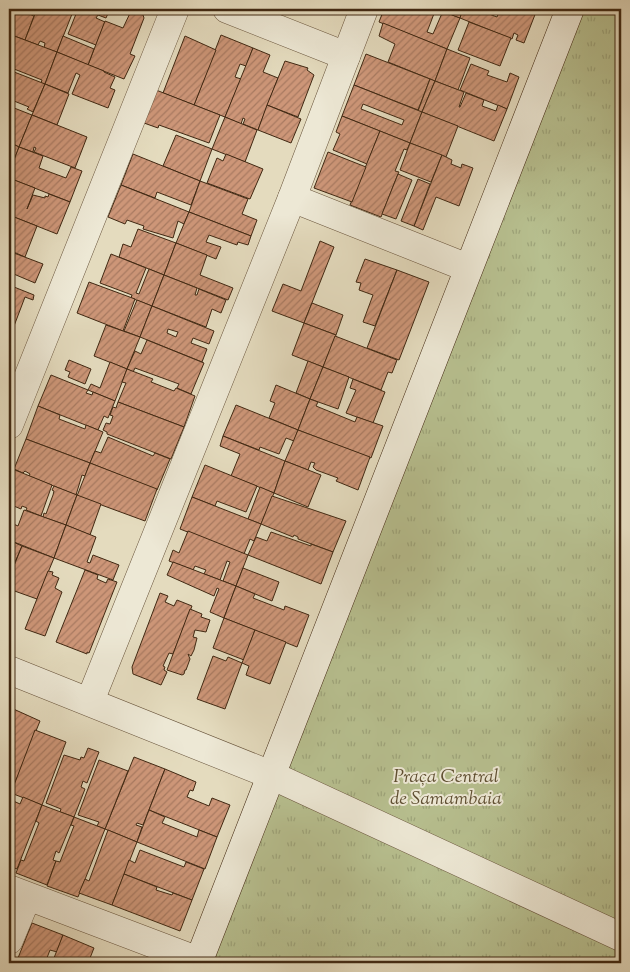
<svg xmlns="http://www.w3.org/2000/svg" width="630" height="972" font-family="'Sorts Mill Goudy',serif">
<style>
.park{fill:url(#park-tufts);stroke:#7c7450}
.building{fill:url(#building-hatch);stroke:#402812;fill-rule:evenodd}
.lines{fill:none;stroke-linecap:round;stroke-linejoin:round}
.street-casing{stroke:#69553d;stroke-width:29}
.secondary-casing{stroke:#402812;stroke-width:29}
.street{stroke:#ede8d5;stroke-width:28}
.secondary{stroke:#ede8d5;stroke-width:28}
.labels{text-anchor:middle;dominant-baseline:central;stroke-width:4;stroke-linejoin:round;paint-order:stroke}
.park-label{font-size:19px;font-style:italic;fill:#5e4e31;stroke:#ede8d5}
</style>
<defs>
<pattern id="park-tufts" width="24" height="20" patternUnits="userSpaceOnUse" patternTransform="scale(1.25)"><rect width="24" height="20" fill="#b7bf8f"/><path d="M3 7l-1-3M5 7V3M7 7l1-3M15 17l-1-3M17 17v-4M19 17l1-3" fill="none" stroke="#9ea47a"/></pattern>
<pattern id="building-hatch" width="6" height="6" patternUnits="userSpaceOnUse" patternTransform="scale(1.25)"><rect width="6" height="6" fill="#cd9678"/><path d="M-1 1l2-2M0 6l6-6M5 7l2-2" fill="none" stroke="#a87a61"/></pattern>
</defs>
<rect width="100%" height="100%" fill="#e4dbbe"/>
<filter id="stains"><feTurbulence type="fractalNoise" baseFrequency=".004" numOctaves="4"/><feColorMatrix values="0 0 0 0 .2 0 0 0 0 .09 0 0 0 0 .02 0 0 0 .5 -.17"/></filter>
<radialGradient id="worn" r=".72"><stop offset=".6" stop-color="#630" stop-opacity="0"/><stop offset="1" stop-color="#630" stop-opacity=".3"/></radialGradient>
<path class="park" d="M561,9H621V963H190Z"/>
<g class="building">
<path d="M9,9H24L29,10L27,13L34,16L25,40L9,34Z"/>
<path d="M37,9H74L57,52L44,48L45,43L40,41L38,45L25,40Z"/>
<path d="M78,9H110L106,18L98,15L96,18L105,22L96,45L68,34Z"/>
<path d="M132,9H141L144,18L130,54L135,56L124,79L88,65L105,21L123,28Z"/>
<path d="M384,9H428L435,11L427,32L433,34L443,11L460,18L447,49L379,22Z"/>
<path d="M436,9H463L460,18Z"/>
<path d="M463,9H476L497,17L500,9H519L523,10V9H528L536,12L524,43L516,40L518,35L514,33L512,39L460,18Z"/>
<path d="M469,22L511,38L500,66L458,50Z"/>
<path d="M383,23L447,49L435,81L388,62L395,44L379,36Z"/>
<path d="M9,34L57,52L45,84L41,83L42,80L9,67Z"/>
<path d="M221,35L253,48L246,66L240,64L235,77L241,79L225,117L194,105Z"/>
<path d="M63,36L94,49L88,65L57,52Z"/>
<path d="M185,36L216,50L194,105L163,93Z"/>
<path d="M253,48L270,55L263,72L278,78L258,130L243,124L245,119L243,118L241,124L225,117Z"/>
<path d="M447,49L470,58L458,90L435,81Z"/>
<path d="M57,52L104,71V72L115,77L110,88L115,90L108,108L72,94L80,75L76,73L68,93L45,84Z"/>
<path d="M366,54L430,79L418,110L354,85Z"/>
<path d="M285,61L308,68L307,70L314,75L298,117L267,105Z"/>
<path d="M471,64L489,71L487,75L507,82L510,73L519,77L507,109L460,90Z"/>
<path d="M9,70L45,84L33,112L27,109L29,107L9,99Z"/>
<path d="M430,79L435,81L422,112L418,111Z"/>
<path d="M435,81L464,92L459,107H460L466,93L484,100L482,106L496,111L498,105L507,109L494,141L422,112Z"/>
<path d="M45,84L69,94L57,125L32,115Z"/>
<path d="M354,85L422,112L410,143L342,116ZM363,104L404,120L402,125L361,109Z"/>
<path d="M156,90L220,115L209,143L159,125L158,128L144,123Z"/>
<path d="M267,105L301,119L291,143L258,130Z"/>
<path d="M9,106L32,115L19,147L9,142Z"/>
<path d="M422,112L458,126L446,157L410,143Z"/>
<path d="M32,115L87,137L75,168L34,152L36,148L34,147L33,152L19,147Z"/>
<path d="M342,116L380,131L367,164L333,150L340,134L336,132Z"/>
<path d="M225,117L257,130L245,162L212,149Z"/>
<path d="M380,131L410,143L407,150L404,149L395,171L399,172L398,174L381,217L350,205Z"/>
<path d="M176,135L212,149L200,181L163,166Z"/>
<path d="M9,142L19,147L9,173Z"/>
<path d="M410,143L442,155L431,182L400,170Z"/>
<path d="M19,147L43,156L39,168L66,178L71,167L82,171L70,202L9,178V173Z"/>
<path d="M328,152L366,167L352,202L314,188Z"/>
<path d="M133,154L200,181L191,205L157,192L155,198L121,185Z"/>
<path d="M226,154L263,169L250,199L207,183L217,158L223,161Z"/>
<path d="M442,155L452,160L451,164L461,168L462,164L473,168L459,206L436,197L423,230L414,226Z"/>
<path d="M398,174L412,180L396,219L382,214Z"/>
<path d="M9,178L35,188L27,209L33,195L45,198V196L48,197L49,194L70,202L57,234L9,215Z"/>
<path d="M418,179L430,184L414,226L401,221Z"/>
<path d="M200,181L248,199L242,214L257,220L251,236L189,212Z"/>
<path d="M121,185L189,212L184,224L178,221L173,238L143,229L144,226L127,220L125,224L108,217Z"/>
<path d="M189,212L251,236L248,245L238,242L237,245L209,235L206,242L221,247L216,259L176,243Z"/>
<path d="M9,215L37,226L25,257L9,250Z"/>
<path d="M138,229L176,243L164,275L119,257L123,244L131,247Z"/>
<path d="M320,241L334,247L304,323L272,311L283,284L301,291Z"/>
<path d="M176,243L207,255L200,275L233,288L228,300L164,275Z"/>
<path d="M9,250L14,253L9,267Z"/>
<path d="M14,253L43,264L35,283L9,272V267Z"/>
<path d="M111,254L146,268L136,293L139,294L149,269L164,275L152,306L131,298L132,295L100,283Z"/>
<path d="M365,259L397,270L375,326L363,322L373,295L359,290L361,283L356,282Z"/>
<path d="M397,270L429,282L399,360L367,348Z"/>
<path d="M164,275L197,288L195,295H197L199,289L226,300L221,313L212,309L206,327L152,306Z"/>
<path d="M89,282L135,299L123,331L77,313Z"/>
<path d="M9,285L34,295L33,300L25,297L14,326L9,324Z"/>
<path d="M137,300L152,306L140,337L124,331Z"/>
<path d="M312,303L343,315L336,335L304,323Z"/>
<path d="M152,306L214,331L209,344L193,338L191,343L207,349L202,362L140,337ZM168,329L178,332L176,337L167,333Z"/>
<path d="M304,323L336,335L323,367L292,355Z"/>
<path d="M106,325L140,337L127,369L94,356Z"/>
<path d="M335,336L397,360L392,373L388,372L381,390L323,367Z"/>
<path d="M147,340L204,363L191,394L177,388L179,384L135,368L133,372L127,369L135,351L141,354Z"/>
<path d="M69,360L91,369L85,384L68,377L70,372L65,370Z"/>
<path d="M308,361L323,367L310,399L296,393Z"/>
<path d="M110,362L127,369L115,401L88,390L91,384L100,388Z"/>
<path d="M323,367L349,377L338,409L310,399Z"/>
<path d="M127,369L153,379L151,382L174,391L176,388L195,396L184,427L118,402L126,383L122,382Z"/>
<path d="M51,375L88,390L86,393L92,395L93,392L115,401L108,418L104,416L98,430L38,406Z"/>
<path d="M353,379L385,392L373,423L346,413L356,390L350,388Z"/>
<path d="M276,385L310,399L298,430L269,418L275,403L270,401Z"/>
<path d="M310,399L318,402L316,406L355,422L357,417L383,426L371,458L298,430Z"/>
<path d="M118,402L184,427L171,459L107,434V432L103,430L106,423L110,424L113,416L110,415L113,407L116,408Z"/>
<path d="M236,405L298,430L294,441L286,438L279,454L260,447L259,450L223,436Z"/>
<path d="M38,406L60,415L59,419L85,429L86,425L103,432L90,463L26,439Z"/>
<path d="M298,430L370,457L358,490L336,481L338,478L316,470L313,467L315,463L311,462L308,470L285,461Z"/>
<path d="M223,436L285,461L274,493L231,476L240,454L220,446Z"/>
<path d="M108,437L153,456L155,453L170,459L157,490L90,463L95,451L101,453Z"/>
<path d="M26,439L90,463L85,476L82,475L76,495L29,476L30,474L25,471L23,473L14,469Z"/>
<path d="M285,461L321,475L308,507L274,493Z"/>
<path d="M90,463L157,489L145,521L77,496Z"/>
<path d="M205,465L257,486L246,512L217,501L215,506L192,497Z"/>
<path d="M15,470L52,485L41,516L26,510L27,508L22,506L21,509L9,504L10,487L9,486Z"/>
<path d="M54,486L77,495L66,525L43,517L44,513L46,514L53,495L54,491L52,490Z"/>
<path d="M260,487L274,493L261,524L248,519Z"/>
<path d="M77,495L101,504L90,535L66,525Z"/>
<path d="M272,496L346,521L333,552L298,539V537L294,535L293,537L261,524Z"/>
<path d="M192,497L261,524L254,541L250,539L244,554L180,529Z"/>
<path d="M24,510L66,525L54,558L9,540V522L18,526Z"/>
<path d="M66,525L96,537L87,562L90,563L93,555L119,565L113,580L54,558Z"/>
<path d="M188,531L248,555L236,586L223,581L230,562L227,561L220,580L204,574L206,570L195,566L193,570L169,561L173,550L179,553Z"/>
<path d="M271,532L311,546V544L333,552L321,584L248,555L256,537L267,541Z"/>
<path d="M9,540L22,546L15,562L9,560Z"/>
<path d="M22,546L54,558L37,599L9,589V578Z"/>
<path d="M173,562L236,586L224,618L210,612L219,589L217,588L214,596L167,575Z"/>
<path d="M243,568L279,582L272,601L236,586Z"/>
<path d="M85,570L98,575L97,579L106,583L108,579L117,582L89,653L87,652V654L56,642Z"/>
<path d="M48,571L53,572L52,575L59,578L55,588L62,592L45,636L25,629Z"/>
<path d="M236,586L255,594L253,598L284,610L285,606L309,615L297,647L224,618Z"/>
<path d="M160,593L168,596L165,602L174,606L177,600L192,606L173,654L169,653L163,666L165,667L164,670L167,672L161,685L133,674L132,667Z"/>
<path d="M190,609L202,614L201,617L210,620L206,632L195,630L193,637L197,638L194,650L191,656L188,654L190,659L186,670H185L184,674L182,675L167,670Z"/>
<path d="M224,618L255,630L244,660L213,648Z"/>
<path d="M255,630L286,642L270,684L246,675L249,666L242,663Z"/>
<path d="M213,656L226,661L228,657L242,663L225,709L197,699Z"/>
<path d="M9,707L40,721L11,793L9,792Z"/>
<path d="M35,730L66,742L42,805L11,793Z"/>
<path d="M88,748L99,752L87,783L83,781L81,787L85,789L74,817L60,812L61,809L46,803L64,755L80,760L81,757L84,758Z"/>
<path d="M134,757L165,769L143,825L137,823L136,825L142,827L137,842L105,829Z"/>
<path d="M99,760L128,771L105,829L97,826L99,822L78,815Z"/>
<path d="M165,769L196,782L193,791L190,790L187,797L209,806L212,798L230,805L217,837L149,810Z"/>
<path d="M23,797L42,805L17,869L9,866V799L20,804Z"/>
<path d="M42,805L74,817L59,853L56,851L53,860L56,861L47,885L16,873L21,860L24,861L39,823L36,821Z"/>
<path d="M149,810L165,817L162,823L197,837L199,830L217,837L205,869L137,842Z"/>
<path d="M74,817L105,829L78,897L47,886L56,861L60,862L74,826L71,825Z"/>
<path d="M108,830L137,842L112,905L79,893L85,879L89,881Z"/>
<path d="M140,850L184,867L186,862L204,869L192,900L124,874L129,860L135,863Z"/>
<path d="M124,874L157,887L156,890L172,895L173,893L192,900L180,931L112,905Z"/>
<path d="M32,923L63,935L57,952L50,950L45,963H16Z"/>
<path d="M63,935L94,948L88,963H52Z"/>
</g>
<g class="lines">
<defs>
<g id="street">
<path d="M227,9L346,56"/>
<path d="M292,198L468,268"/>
<path d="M9,425L175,9"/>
<path d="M9,670L271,775L621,937"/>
<path d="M90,701L292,198L364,9"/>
<path d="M9,889L199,961"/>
<path d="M9,940L27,897"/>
</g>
<path id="secondary" d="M198,963L570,9"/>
</defs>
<use href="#street" class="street-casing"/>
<use href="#secondary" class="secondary-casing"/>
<use href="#street" class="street"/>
<use href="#secondary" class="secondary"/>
</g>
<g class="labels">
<g class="park-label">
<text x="446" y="777">Praça Central<tspan x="446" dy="22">de Samambaia</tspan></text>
</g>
</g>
<rect width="630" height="972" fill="none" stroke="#e4dbbe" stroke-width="30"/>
<rect x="10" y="10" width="610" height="952" fill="none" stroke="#402812" stroke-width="2.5"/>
<rect x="15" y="15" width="600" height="942" fill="none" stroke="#402812"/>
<rect width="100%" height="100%" filter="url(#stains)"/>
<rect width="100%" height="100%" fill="url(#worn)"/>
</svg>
